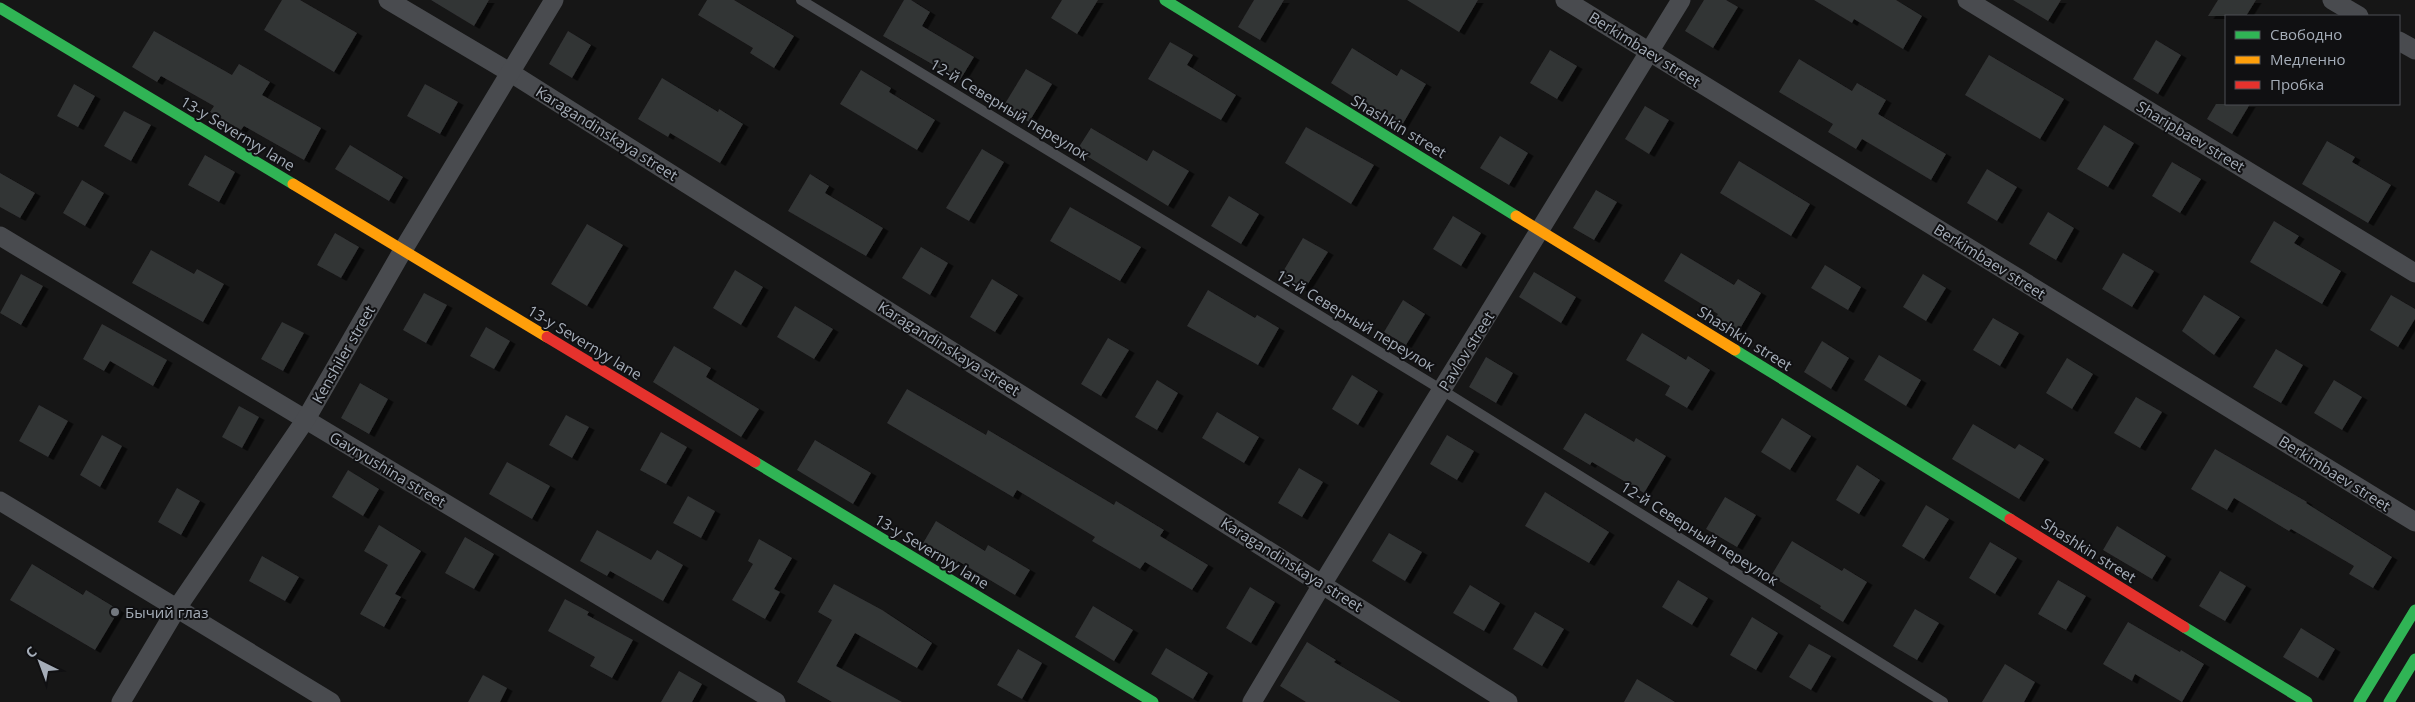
<svg xmlns="http://www.w3.org/2000/svg" width="2415" height="702" font-family="'Open Sans',sans-serif">
<style>
.building{fill:#333435;filter:url(#shadow)}
.lines{fill:none;stroke-linecap:round;stroke-linejoin:round}
.lane{stroke:#494b4f;stroke-width:10}
.street{stroke:#494b4f;stroke-width:19}
.fast{stroke:#30b455;stroke-width:11}
.slow{stroke:#ff9f0a;stroke-width:11}
.jam{stroke:#e5322d;stroke-width:11}
.poi-dot{fill:#73787f;stroke:#101012;stroke-width:2}
.labels{text-anchor:middle;dominant-baseline:central;stroke-width:4;stroke-linejoin:round;paint-order:stroke}
.street-label{font-size:15px;fill:#a5adb8;stroke:#101012}
.poi-label{font-size:15px;fill:#a5adb8;stroke:#101012;text-anchor:start}
</style>
<defs>
<filter id="shadow"><feDropShadow dx="5.5" dy="3" stdDeviation="0" flood-color="#0009"/></filter>
</defs>
<rect width="100%" height="100%" fill="#161616"/>
<g class="building">
<path d="M282,0H300L357,33L334,72L264,30Z"/>
<path d="M431,0H489L474,26Z"/>
<path d="M707,0H734L794,36L774,68L750,53L753,48L698,15Z"/>
<path d="M904,0H911L930,12L922,26L974,57L960,80L883,36Z"/>
<path d="M1062,0H1098L1077,34L1051,18Z"/>
<path d="M1254,0H1284L1260,40L1238,27Z"/>
<path d="M1407,0H1478L1459,32Z"/>
<path d="M1704,0H1726L1738,7L1713,48L1685,31Z"/>
<path d="M1814,0H1896L1922,16L1903,49L1854,19L1852,23Z"/>
<path d="M2013,0H2061L2048,21Z"/>
<path d="M2218,0H2256L2246,16H2208Z"/>
<path d="M154,31L232,75L239,64L270,82L262,95L321,128L304,160L244,126L241,130L210,112L214,106L161,76L157,82L132,67Z"/>
<path d="M568,31L591,45L572,78L549,64Z"/>
<path d="M2156,40L2181,55L2158,94L2133,79Z"/>
<path d="M1170,42L1193,55L1187,65L1236,95L1221,120L1148,79Z"/>
<path d="M1352,48L1397,76L1401,69L1426,84L1401,127L1331,83Z"/>
<path d="M1550,50L1577,66L1557,99L1530,83Z"/>
<path d="M1989,55L2064,99L2040,139L1965,95Z"/>
<path d="M1799,59L1852,91L1857,83L1886,100L1878,114L1946,154L1931,180L1862,139L1856,149L1828,132L1833,124L1779,92Z"/>
<path d="M1026,69L1052,84L1029,122L1003,107Z"/>
<path d="M861,70L891,88L889,92L935,120L917,150L840,104Z"/>
<path d="M662,78L718,112L719,109L743,124L720,163L670,133L668,137L638,119Z"/>
<path d="M74,84L95,96L78,127L57,116Z"/>
<path d="M425,84L458,102L440,134L407,116Z"/>
<path d="M2216,104H2250L2232,134L2207,119Z"/>
<path d="M1645,106L1669,120L1649,154L1625,139Z"/>
<path d="M124,111L151,125L131,161L104,146Z"/>
<path d="M2104,125L2134,143L2108,187L2077,169Z"/>
<path d="M1306,127L1374,165L1351,204L1285,163Z"/>
<path d="M1091,128L1147,161L1153,150L1189,171L1168,206L1077,150Z"/>
<path d="M1500,136L1528,153L1509,185L1480,168Z"/>
<path d="M2327,141L2355,157L2352,162L2391,185L2368,223L2302,184Z"/>
<path d="M350,145L403,177L389,201L335,169Z"/>
<path d="M982,149L1004,162L969,221L946,208Z"/>
<path d="M205,155L235,172L219,202L188,185Z"/>
<path d="M1739,161L1810,204L1791,236L1720,193Z"/>
<path d="M2172,162L2201,179L2180,213L2152,196Z"/>
<path d="M1987,169L2017,187L1997,221L1967,203Z"/>
<path d="M0,173L35,193L20,218L0,207Z"/>
<path d="M810,174L829,186L825,193L883,228L866,256L788,211Z"/>
<path d="M82,180L104,193L85,226L63,213Z"/>
<path d="M1596,190L1617,202L1594,240L1573,228Z"/>
<path d="M1229,196L1259,214L1241,244L1211,226Z"/>
<path d="M1070,207L1141,247L1120,281L1050,241Z"/>
<path d="M2048,212L2074,228L2056,260L2029,244Z"/>
<path d="M1453,216L1481,233L1461,266L1433,249Z"/>
<path d="M2274,221L2299,236L2294,243L2341,271L2322,304L2250,262Z"/>
<path d="M587,224L623,245L587,306L551,284Z"/>
<path d="M335,233L359,247L341,278L317,265Z"/>
<path d="M1303,238L1328,252L1304,290L1281,275Z"/>
<path d="M921,247L948,263L930,295L902,278Z"/>
<path d="M151,250L194,274L197,269L224,284L203,322L132,283Z"/>
<path d="M1681,253L1734,285L1738,279L1761,293L1738,332L1715,318L1718,314L1664,281Z"/>
<path d="M2123,253L2154,271L2132,307L2102,289Z"/>
<path d="M1825,265L1861,287L1848,310L1811,288Z"/>
<path d="M735,270L763,287L741,325L713,308Z"/>
<path d="M1534,272L1576,297L1561,323L1519,297Z"/>
<path d="M21,274L43,286L21,325L0,313Z"/>
<path d="M1923,274L1946,288L1926,321L1903,307Z"/>
<path d="M992,279L1018,295L995,332L970,317Z"/>
<path d="M1208,290L1255,318L1257,315L1279,328L1258,365L1187,326Z"/>
<path d="M424,293L447,305L426,343L403,330Z"/>
<path d="M2204,295L2240,317L2214,355L2182,331Z"/>
<path d="M2391,295L2415,309V319L2398,347L2370,330Z"/>
<path d="M1403,300L1425,314L1406,345L1384,332Z"/>
<path d="M795,306L833,329L814,359L777,337Z"/>
<path d="M1993,318L2019,333L2000,366L1973,350Z"/>
<path d="M282,322L304,333L283,371L261,359Z"/>
<path d="M102,324L167,360L153,386L110,361L104,371L83,359Z"/>
<path d="M486,327L510,341L494,369L470,356Z"/>
<path d="M1642,333L1686,360L1688,356L1710,370L1687,408L1665,395L1670,386L1626,360Z"/>
<path d="M1108,338L1129,350L1101,396L1081,384Z"/>
<path d="M1822,341L1849,358L1831,389L1804,372Z"/>
<path d="M674,346L711,368L706,377L759,409L741,437L653,382Z"/>
<path d="M2276,349L2303,365L2281,403L2253,387Z"/>
<path d="M1879,355L1921,380L1906,406L1864,380Z"/>
<path d="M1486,357L1513,373L1496,403L1469,387Z"/>
<path d="M2067,358L2093,374L2072,409L2046,393Z"/>
<path d="M1352,375L1378,391L1358,425L1332,409Z"/>
<path d="M1157,380L1178,393L1157,430L1135,417Z"/>
<path d="M2334,380L2362,397L2342,430L2314,413Z"/>
<path d="M360,383L388,399L369,434L341,418Z"/>
<path d="M907,389L986,435L988,430L1114,505L1116,501L1164,530L1160,536L1208,565L1192,590L1145,562L1140,569L1092,541L1095,537L1017,490L1013,497L887,423Z"/>
<path d="M2136,397L2162,412L2140,448L2114,433Z"/>
<path d="M39,405L68,421L48,457L19,441Z"/>
<path d="M239,406L259,417L242,448L222,437Z"/>
<path d="M1217,412L1259,437L1244,463L1202,438Z"/>
<path d="M1585,413L1634,442L1636,438L1666,456L1644,493L1592,462L1590,465L1563,449Z"/>
<path d="M566,415L589,427L572,458L549,445Z"/>
<path d="M1782,418L1811,436L1790,470L1761,452Z"/>
<path d="M1973,424L2015,449L2019,444L2044,459L2019,499L1952,459Z"/>
<path d="M661,432L687,447L666,484L640,470Z"/>
<path d="M102,435L122,446L100,487L80,475Z"/>
<path d="M1447,435L1474,451L1457,480L1430,464Z"/>
<path d="M815,440L871,473L853,504L797,470Z"/>
<path d="M2215,449L2307,502L2306,503L2392,557L2373,588L2349,574L2354,566L2291,529L2289,531L2234,498L2227,510L2191,489Z"/>
<path d="M507,462L550,486L532,519L489,494Z"/>
<path d="M1857,465L1880,480L1859,514L1836,500Z"/>
<path d="M1299,468L1323,482L1302,517L1278,503Z"/>
<path d="M348,470L379,489L363,516L332,497Z"/>
<path d="M177,488L200,501L181,535L158,522Z"/>
<path d="M1545,492L1609,532L1589,563L1525,526Z"/>
<path d="M688,496L715,511L701,538L673,523Z"/>
<path d="M1725,497L1756,515L1737,547L1706,529Z"/>
<path d="M1926,505L1949,519L1924,559L1902,546Z"/>
<path d="M936,521L985,551L988,545L1030,570L1015,595L958,561L955,566L922,545Z"/>
<path d="M379,525L421,551L395,594L401,597L384,627L360,614L388,565L364,551Z"/>
<path d="M2117,526L2166,556L2152,579L2103,550Z"/>
<path d="M597,530L651,560L657,550L683,565L663,601L610,571L607,576L580,561Z"/>
<path d="M1389,533L1422,552L1405,581L1372,561Z"/>
<path d="M465,537L494,554L474,589L445,573Z"/>
<path d="M759,539L792,558L774,589L780,592L765,619L732,600L753,564L748,561Z"/>
<path d="M1792,541L1842,571L1844,568L1867,582L1843,622L1820,608L1821,606L1771,576Z"/>
<path d="M1990,542L2017,558L1995,594L1969,578Z"/>
<path d="M262,556L299,577L285,601L249,581Z"/>
<path d="M32,564L83,595L86,590L119,610L95,650L10,600Z"/>
<path d="M2220,571L2246,586L2225,621L2199,606Z"/>
<path d="M1678,580L1708,598L1692,625L1662,607Z"/>
<path d="M2058,580L2086,596L2066,630L2038,614Z"/>
<path d="M834,584L882,610L932,643L917,668L855,633L836,666L902,702H832L797,682L832,620L818,612Z"/>
<path d="M1470,585L1500,603L1484,631L1453,613Z"/>
<path d="M1250,587L1275,602L1251,643L1226,628Z"/>
<path d="M565,599L589,612L587,615L633,640L612,678L590,666L595,657L548,631Z"/>
<path d="M1093,606L1133,630L1114,661L1075,637Z"/>
<path d="M1915,609L1939,623L1917,660L1893,646Z"/>
<path d="M1535,612L1564,629L1542,666L1513,649Z"/>
<path d="M1752,617L1778,633L1756,670L1730,655Z"/>
<path d="M2128,622L2180,652L2181,650L2204,664L2182,702L2135,674L2132,681L2103,664Z"/>
<path d="M2301,628L2335,649L2318,678L2283,657Z"/>
<path d="M1307,642L1336,660L1334,662L1401,702H1306L1280,686Z"/>
<path d="M1809,644L1831,656L1811,690L1789,677Z"/>
<path d="M1166,648L1208,673L1193,699L1151,674Z"/>
<path d="M1018,649L1042,663L1022,699L997,685Z"/>
<path d="M2005,664L2035,682L2024,702H1982Z"/>
<path d="M679,671L702,684L692,702H661Z"/>
<path d="M483,675L507,688L500,702H468Z"/>
<path d="M1637,679L1675,702H1624Z"/>
</g>
<g class="lines">
<path class="lane" d="M801,0L1442,390L1943,702"/>
<g class="street">
<path d="M388,0L511,73L1508,702"/>
<path d="M1565,0L2415,522"/>
<path d="M1967,0L2415,273"/>
<path d="M2332,0L2359,16"/>
<path d="M2399,41L2415,50"/>
<path d="M0,236L776,702"/>
<path d="M0,501L331,702"/>
<path d="M121,702L177,608L306,419L403,250L554,0"/>
<path d="M1252,702L1323,583L1681,0"/>
</g>
<g class="fast">
<path d="M1165,0L1516,216"/>
<path d="M0,8L293,184"/>
<path d="M1735,350L2010,519"/>
<path d="M755,462L1153,702"/>
<path d="M2184,627L2307,702"/>
<path d="M2359,702L2415,610"/>
<path d="M2389,702L2415,659"/>
</g>
<g class="slow">
<path d="M293,184L547,337"/>
<path d="M1516,216L1735,350"/>
</g>
<g class="jam">
<path d="M547,337L755,462"/>
<path d="M2010,519L2184,627"/>
</g>
</g>
<circle class="poi-dot" cx="115" cy="612" r="5"/>
<g class="labels">
<g class="street-label">
<text transform="translate(1645 49) rotate(32)">Berkimbaev street</text>
<text transform="translate(1010 109) rotate(31)">12-й Северный переулок</text>
<text transform="translate(1399 126) rotate(31)">Shashkin street</text>
<text transform="translate(238 133) rotate(31)">13-y Severnyy lane</text>
<text transform="translate(607 133) rotate(32)">Karagandinskaya street</text>
<text transform="translate(2191 136) rotate(31)">Sharipbaev street</text>
<text transform="translate(1990 261) rotate(32)">Berkimbaev street</text>
<text transform="translate(1356 320) rotate(31)">12-й Северный переулок</text>
<text transform="translate(1745 338) rotate(32)">Shashkin street</text>
<text transform="translate(585 342) rotate(31)">13-y Severnyy lane</text>
<text transform="translate(949 348) rotate(32)">Karagandinskaya street</text>
<text transform="translate(1466 351) rotate(-58)">Pavlov street</text>
<text transform="translate(343 354) rotate(-60)">Kenshiler street</text>
<text transform="translate(388 469) rotate(31)">Gavryushina street</text>
<text transform="translate(2335 473) rotate(32)">Berkimbaev street</text>
<text transform="translate(1700 533) rotate(32)">12-й Северный переулок</text>
<text transform="translate(2089 550) rotate(32)">Shashkin street</text>
<text transform="translate(932 551) rotate(31)">13-y Severnyy lane</text>
<text transform="translate(1292 564) rotate(32)">Karagandinskaya street</text>
</g>
<g class="poi-label">
<text x="125" y="612">Бычий глаз</text>
</g>
</g>
<rect x="2225" y="15" width="175" height="90" fill="#101012" stroke="#4c4f54"/>
<rect x="2235" y="31" width="25" height="8" fill="#30b455" stroke="#4c4f54"/>
<text x="2270" y="40" font-size="15" fill="#a5adb8">Свободно</text>
<rect x="2235" y="56" width="25" height="8" fill="#ff9f0a" stroke="#4c4f54"/>
<text x="2270" y="65" font-size="15" fill="#a5adb8">Медленно</text>
<rect x="2235" y="81" width="25" height="8" fill="#e5322d" stroke="#4c4f54"/>
<text x="2270" y="90" font-size="15" fill="#a5adb8">Пробка</text>
<g transform="translate(40 662) rotate(318)" stroke="#101012" stroke-width="4" paint-order="stroke">
<path d="M0-4L9 19L0 12L-9 19Z" fill="#a5adb8"/>
<text y="-8" font-size="14" font-weight="bold" text-anchor="middle" fill="#a5adb8">С</text>
</g>
</svg>
